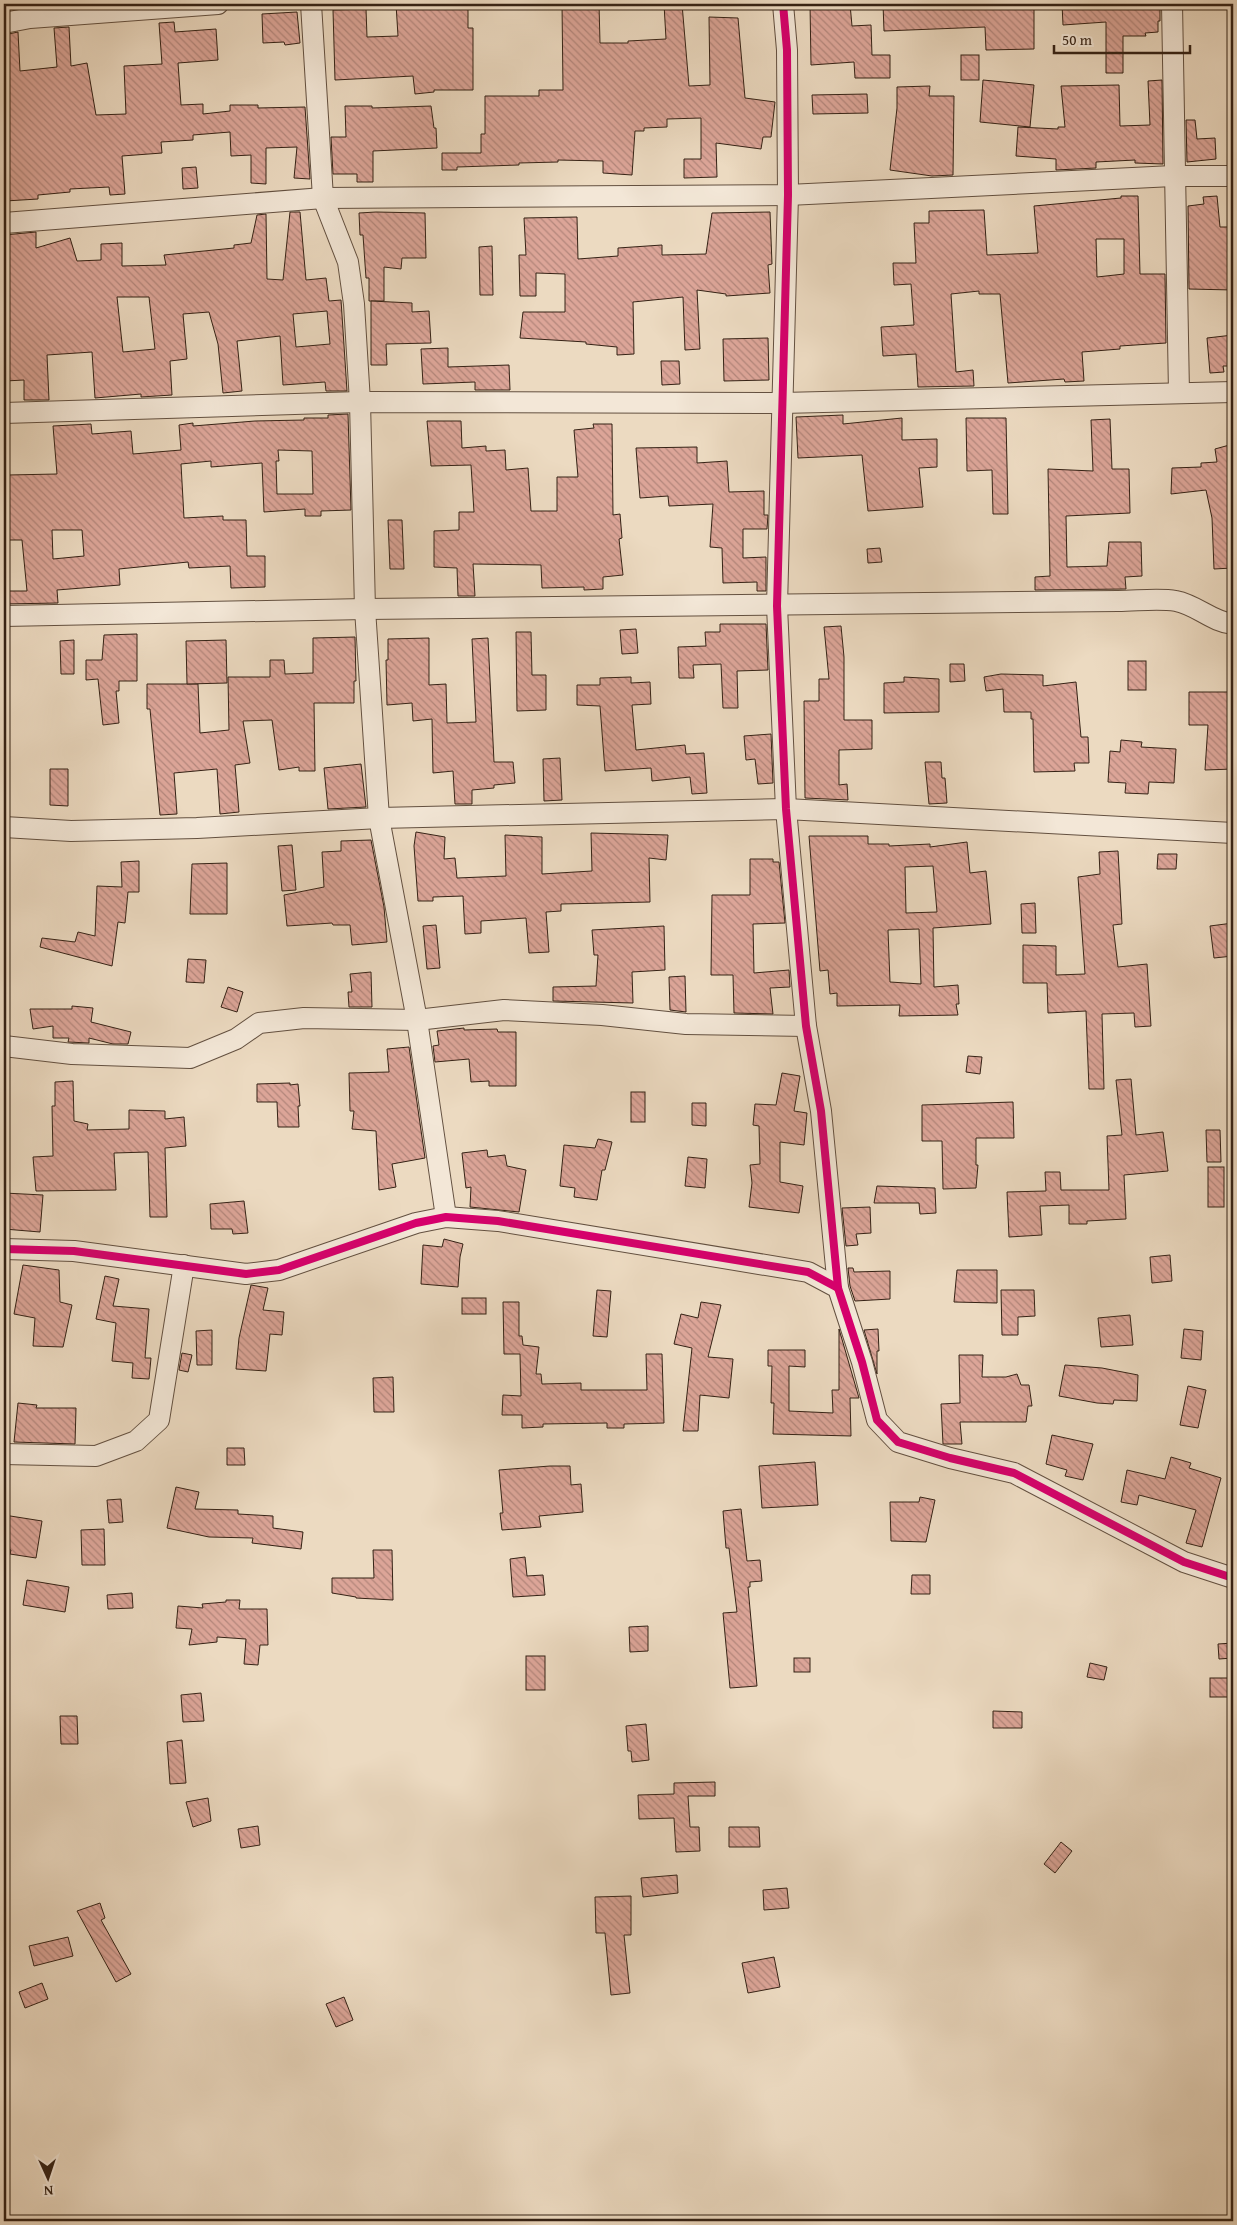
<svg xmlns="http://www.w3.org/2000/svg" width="1237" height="2225" font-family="'Gentium Book Plus',serif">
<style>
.building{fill:url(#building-back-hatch);stroke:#352215;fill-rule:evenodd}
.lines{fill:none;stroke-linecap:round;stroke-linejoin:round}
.street-casing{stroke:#635040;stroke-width:22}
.street{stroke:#f3e7d7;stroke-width:20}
.cycleway-casing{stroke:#f3e7d7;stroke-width:11}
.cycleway{stroke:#d6006c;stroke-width:8}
</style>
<defs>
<pattern id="building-back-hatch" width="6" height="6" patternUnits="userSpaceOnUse" patternTransform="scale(1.25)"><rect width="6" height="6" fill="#dca598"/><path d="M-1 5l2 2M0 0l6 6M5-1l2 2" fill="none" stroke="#b3867b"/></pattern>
</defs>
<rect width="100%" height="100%" fill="#ecdac1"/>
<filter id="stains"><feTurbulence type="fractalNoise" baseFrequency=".004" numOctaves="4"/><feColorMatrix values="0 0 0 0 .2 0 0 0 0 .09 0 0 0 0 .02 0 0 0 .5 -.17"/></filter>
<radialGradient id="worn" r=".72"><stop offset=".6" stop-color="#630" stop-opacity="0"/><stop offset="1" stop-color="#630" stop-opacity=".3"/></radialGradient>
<g class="building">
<path d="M396,4H468V28H473V90H434V92L415,94L413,76L335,80L333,10L366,9L367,37L398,36Z"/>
<path d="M562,4H599L600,43H628V41L666,39L664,4H682L689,86L710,85L709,17L738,18L745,98L775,102L771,137H763L761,149L716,143L717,177L684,178V159H701V118L667,119V127L644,128V131H635L632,175L603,173V161L558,160V162L519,163V165L457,167V170H442V153H481V134H485V96H539V90H563Z"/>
<path d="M810,4H850L852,26L871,25L872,55H890V78H855L854,62L811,65Z"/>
<path d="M883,4H973V6L1034,4V49L986,50L985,27L884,31Z"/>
<path d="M1062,4H1160V21H1158V32L1145,33L1146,36H1123V73H1106V22L1063,25Z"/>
<path d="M297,12L300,43L285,45L284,42L263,43L262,14Z"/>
<path d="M174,22L175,32L216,29L218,60L178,63L181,105L203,104V114L230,111V105H258V108L305,107L310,179L294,178L297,147L266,148V184L251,183V155L231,156L230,132L193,135V140L161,142L162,153L122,156L125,194L110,195L109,187L70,189V192L38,195V199L5,201L4,35L18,32L20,71L57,67L54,28L69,27L71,66L87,63L96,115L126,114L124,66L162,64L159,23Z"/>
<rect x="961" y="55" width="18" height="25"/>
<path d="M983,80L1034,85L1030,127L980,122Z"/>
<path d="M1162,80L1163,164L1135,163V160L1096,162V168L1056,170V159L1016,156L1018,127L1058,129V127H1065L1061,86L1119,85L1120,126L1150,125L1148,81Z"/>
<path d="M930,86L929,96H954L953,175L932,176L890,170L897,108V87Z"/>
<path d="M867,94L868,113L813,114L812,95Z"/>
<path d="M345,106H372V108L431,106L434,128H436L437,148L373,151V182H357V174H333L331,137H346Z"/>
<path d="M1186,120H1195L1197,139L1215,138L1216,159L1187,162Z"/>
<path d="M196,167L198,188L183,189L182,168Z"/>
<path d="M1121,196H1138L1140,274H1165L1166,343L1120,346V349L1082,352L1084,381L1065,382L1064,379L1008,383L1000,294H979V291L951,294L956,372L973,370L974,386L918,387L916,354L883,356L881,327L914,325L911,284L894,285L893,263H916L914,223H929V211L984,210L987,255L1038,253L1034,206L1121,198ZM1096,239H1124V274L1097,277Z"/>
<path d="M1217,196L1220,227H1233V290L1189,289L1188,206L1204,204L1203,197Z"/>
<path d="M290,212H300L306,280L326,278L329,301L341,300L347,391H326L325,382L283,385L280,336L237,341L242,391L223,393L218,344L209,312L183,314L187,359L170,361L172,395L141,397V394L95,398L92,352L47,355L49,400H24V380L5,381L4,235L36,232V248L70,238L77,261L101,260V244L122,243V266L166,265L164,255L234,248V245L251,243L257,215L266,214L267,279L283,280ZM117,297H149L155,349L123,352ZM327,311L330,344L296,347L293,314Z"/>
<path d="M376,212L425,213L426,258H402L401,269L384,267V301H369V278H366L363,235H360L359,213Z"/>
<path d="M770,212L772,264L768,265L770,293L726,296V294L697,290L700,349L685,350L683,297L633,302L634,354L617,355V347L586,344V342L520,338L523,312H565V274L536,273V296H520L519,255H526L524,218L577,217L578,259L618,256V248L662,245V255L706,254L712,213Z"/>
<path d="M492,246L493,295H480L479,247Z"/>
<path d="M371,301L412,303V312L429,311L431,343L386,344L387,365H371Z"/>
<path d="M1233,335V366H1223L1224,372L1210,373L1207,338Z"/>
<path d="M768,338L769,380L724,381L723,339Z"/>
<path d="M448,348V367L509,365L510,390H475V382L423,384L421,349Z"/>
<path d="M661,361H679L680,384L662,385Z"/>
<path d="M348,414L351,510L321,511V516H305V509L264,512L262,463L211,467V461L181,464L184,518L223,516V520H246L247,556H265V587L231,588L230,566L189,568L188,562L119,569L120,585L57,590L58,603L4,604V591H27L22,540H4V508H9L8,475L57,474L53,426L91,424L92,434L131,431L133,454L181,450L179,425L193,423V426L255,421L304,420V418H328V415ZM278,450L312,451L313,494H277L276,461H279ZM52,530H82L84,556L53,559Z"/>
<path d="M843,415V424L902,418V440L937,439V467L919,468L923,507L868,511L862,455L798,458L796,417Z"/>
<path d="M966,418H1006L1008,514H993L992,470L967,471Z"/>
<path d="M1110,419L1112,469H1129L1130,513L1066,516L1067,567L1107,566L1109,542H1141L1142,576L1125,577L1126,589L1035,590V577L1050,576L1048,469L1093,471L1091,420Z"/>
<path d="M427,421H461L462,448L486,446V451L505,450L506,470L528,468L531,511H557V477H578L574,430L594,428L593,424H612L613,515L620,514L622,538L619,539L623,575L603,577V589L584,590V587L542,588L541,565L473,564L475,596H458L457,568L434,567V531L459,530V512H474L471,465L431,466Z"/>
<path d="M1233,444V520L1231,521L1232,568L1214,569L1212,518L1206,490L1171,494L1172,468L1201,467V463L1217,462L1215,449Z"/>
<path d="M697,447V463L727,461L729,492L764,491V515H768L767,529H743V558L766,557V591H757V582L723,583L722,548L710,547L713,504L669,506L668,496L640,498L636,448Z"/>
<path d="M388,520H402L404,569H390Z"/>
<path d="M880,548L882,562L868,563L867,549Z"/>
<path d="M720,624H766L768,670L737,671L738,708H723L721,664L693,665L694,678H679L678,647L706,646L705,632H720Z"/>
<path d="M841,626L844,657V720H872V749L839,750V785L847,784L848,800L805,798L804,701H819V679H829L824,627Z"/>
<path d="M636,629L638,653L622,654L620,630Z"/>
<path d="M516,632H531L532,675H546V710L517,711Z"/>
<path d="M137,634V681H119V691H116L119,723L103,725L98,679L86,680V660H102L104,635Z"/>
<path d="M355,637L356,681H354V703H314L315,771H299V767L279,770L272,720L243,721L250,763L235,765L239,812L220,814L217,769L174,773L177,814L160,815L150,709H147V684H198L200,733L229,730L228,677H270V660H284L285,674L313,673V638Z"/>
<path d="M429,638V685L446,684L447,723L476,722L472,639L488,638L494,762H513L515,783L494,785V788L472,790V804H455L453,771L433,773L432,719L413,721L412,703L387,705L386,660H388V639Z"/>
<path d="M74,640V674H61L60,641Z"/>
<path d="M226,640L227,683L187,684L186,641Z"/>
<rect x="1128" y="661" width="18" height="29"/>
<path d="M950,664H964L965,681L950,682Z"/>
<path d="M1001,674L1043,675V686L1076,682L1081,737H1088L1089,763H1074L1075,771L1034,772L1033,719H1031V712H1004L1003,689L986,691L984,677Z"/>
<path d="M631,677V683L650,682L651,704L632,705L636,750L685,745L686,754L704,753L707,793L692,794L690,777L652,781L651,768L605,771L600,706L577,705V685H600V678Z"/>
<path d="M904,677L939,679V712L884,713V683L904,682Z"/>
<path d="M1189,692H1233V769L1205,770L1208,725H1189Z"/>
<path d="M771,734L773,783L758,784L755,759L746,760L744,736Z"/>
<path d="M1121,740L1142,742L1141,747L1176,749L1174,783L1149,782L1148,794L1125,793L1126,783L1108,782L1110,751L1120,752Z"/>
<path d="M560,758L562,800L544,801L543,759Z"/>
<path d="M925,762H941L942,778H945L947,803L929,804Z"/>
<path d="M361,764L366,807L328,809L324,768Z"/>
<path d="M50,769H68V806L50,805Z"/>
<path d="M416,832L445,837L444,859L455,858L457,878L506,876L505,835L542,837V874L592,871L591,833L668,835L666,860L649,858L650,902L561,904V911L546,912L549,952L529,953L526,918L481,921V933L465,934L463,896L433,897V901H418L414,846Z"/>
<path d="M809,836H868V844H889V846L930,844V847L967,842L970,873L986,871L991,924L933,928L934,987L958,985L959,1004H956L958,1015L899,1016L900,1005L837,1006V993L830,994L828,970L820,971ZM933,866L937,912L906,913L905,867ZM919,929L921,984L890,982L888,930Z"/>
<path d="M371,840L384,907L387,942L352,945L350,925H333L332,923L287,926L284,895L324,887L322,852L341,851V841Z"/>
<path d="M292,845L296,890L282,891L278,846Z"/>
<path d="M1118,851L1122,924L1113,925L1118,967L1147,964L1151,1026L1135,1027L1134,1013L1102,1014L1104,1089H1089L1086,1011L1048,1013L1047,983H1023V945L1056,946V975L1085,974L1078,877L1100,874L1099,852Z"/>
<path d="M1158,854H1177L1176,869H1157Z"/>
<path d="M750,859H773V862H779L785,923L753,924L754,973L789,970L790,987L770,988L773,1014L734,1013L733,975H711L712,895H750Z"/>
<path d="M139,861V892H128L125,923L118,922L112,966L40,947L42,938L75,942L78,932L95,936L97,886L122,887L121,862Z"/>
<path d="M227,863V914H190L192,864Z"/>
<path d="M1035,903L1036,933H1022L1021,904Z"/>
<path d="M1233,923V956L1214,958L1210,926Z"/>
<path d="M436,925L440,968L427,969L423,926Z"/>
<path d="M664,926L665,970L632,972L633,1003L553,1001V987L596,986L598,955H594L592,930Z"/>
<path d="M188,959L206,960L204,983L186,982Z"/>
<path d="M371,972L372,1007H349L348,992H352L350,974Z"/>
<path d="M685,976L686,1012L670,1010L669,977Z"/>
<path d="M228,987L243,992L237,1012L221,1007Z"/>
<path d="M72,1006L93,1008L91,1022L131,1032L128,1044H113L89,1038V1043L68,1042L69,1038H53V1026L33,1029L30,1009H72Z"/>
<path d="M464,1028V1030L497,1029L498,1032H516V1086H489V1081L471,1082L469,1059L435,1062L433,1046L439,1045L437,1031Z"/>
<path d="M409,1047L425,1158L392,1164L396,1187L379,1190L376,1131L352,1129L354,1111H350L349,1073L389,1072L387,1049Z"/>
<path d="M968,1056L982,1057L980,1074L966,1072Z"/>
<path d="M782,1073L800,1076L794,1111L807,1113L804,1145L780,1142V1182L803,1186L799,1213L749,1207L752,1183L750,1165L760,1164L759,1126L753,1125L755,1104L776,1105Z"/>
<path d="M1131,1079L1136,1135L1163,1132L1168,1171L1124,1175L1126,1219L1087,1221V1224H1069V1205L1040,1206L1042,1235L1009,1237L1007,1192L1046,1191L1045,1172H1060L1061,1190H1109L1107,1136L1122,1135L1116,1080Z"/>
<path d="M73,1081L74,1121L88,1124L87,1130L129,1129V1110L165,1111V1119L184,1117L186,1146L165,1148L167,1217H150L148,1152L114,1153L116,1190L36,1191L33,1157L53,1156L52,1106H55V1082Z"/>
<path d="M290,1083V1085L298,1084L300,1106H298L299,1127H278L277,1102H257V1084Z"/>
<rect x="631" y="1092" width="14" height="30"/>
<path d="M1013,1102L1014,1138H976V1165H978L976,1188L943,1189L942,1141H922V1105Z"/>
<path d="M692,1103H706V1126L692,1125Z"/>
<path d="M1206,1130H1220L1221,1162H1207Z"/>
<path d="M598,1139L612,1142L605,1170H602L597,1200L574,1197L575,1188L560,1186L564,1145L595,1148Z"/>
<path d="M487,1150L488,1157L505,1155L507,1166L526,1170L519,1212L470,1207L471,1187L466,1188L462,1153Z"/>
<path d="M688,1157L707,1159L705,1188L685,1186Z"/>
<rect x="1208" y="1167" width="16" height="40"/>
<path d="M877,1186L935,1188L936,1213L920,1214L919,1203H874Z"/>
<path d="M4,1193L43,1195L40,1232L4,1229Z"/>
<path d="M244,1201L248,1233L233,1234L232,1229H211L210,1204Z"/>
<path d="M870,1207L871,1233L856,1234L858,1245L846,1246L842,1208Z"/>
<path d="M444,1239L463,1244L460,1257L458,1287L421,1284L423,1245L442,1247Z"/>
<path d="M1170,1255L1172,1281L1152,1283L1150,1257Z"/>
<path d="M23,1265L59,1270L60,1302L72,1305L63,1347L33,1346L35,1318L14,1314Z"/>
<path d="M848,1268H853L854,1272L890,1271V1299L855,1301L850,1286Z"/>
<path d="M957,1270H997V1303L954,1302Z"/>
<path d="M105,1276L119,1279L113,1306L149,1309L145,1358H151L149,1379L132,1378L133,1363L112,1361L116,1323L96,1319Z"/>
<path d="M251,1285L268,1288L263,1310L284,1312L282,1335L270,1334L266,1371L236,1369L239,1338Z"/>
<path d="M597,1290L611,1291L607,1337L593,1336Z"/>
<path d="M1001,1290H1034L1035,1316L1018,1317V1335H1002Z"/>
<rect x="462" y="1298" width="24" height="16"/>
<path d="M503,1302H519V1336H522L523,1345L539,1347L536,1374H541L542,1384L581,1383V1390H647L646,1354H662L664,1423L624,1424V1428H607V1423L543,1424V1427L522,1428V1415H502L503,1395L521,1396L520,1354H504Z"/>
<path d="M701,1302L721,1305L708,1357L733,1359L729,1398L700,1395L698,1431H683L692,1348L674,1344L681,1314L698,1318Z"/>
<path d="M1130,1315L1133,1345L1101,1347L1098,1318Z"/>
<path d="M839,1329L859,1398H850L851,1436L773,1434L774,1403H771L772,1366H768V1350H805V1367L789,1366V1411L833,1413L832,1390H839Z"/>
<path d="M878,1329L879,1351H877V1374L864,1330Z"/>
<path d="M1184,1329L1203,1331L1201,1360L1181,1358Z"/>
<path d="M212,1330V1365H197L196,1331Z"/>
<path d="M182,1353L192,1355L188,1372L179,1370Z"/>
<path d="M959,1355H983L982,1377H1006L1017,1374L1021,1385H1029L1032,1406H1028L1026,1422H960L962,1444H943L941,1404L960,1403Z"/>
<path d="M1065,1365L1102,1368L1138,1375L1137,1401L1114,1400L1113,1404L1097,1403L1059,1396Z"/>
<path d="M393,1377L394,1412H374L373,1378Z"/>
<path d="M1188,1386L1206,1390L1198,1428L1180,1425Z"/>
<path d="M18,1403L37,1405L36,1408H76L75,1444L14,1442Z"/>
<path d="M1052,1435L1093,1444L1083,1480L1065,1476L1067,1470L1046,1464Z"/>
<path d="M227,1448H244L245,1465H227Z"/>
<path d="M1171,1457L1191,1463L1189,1468L1221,1478L1202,1547L1186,1543L1196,1510L1139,1495L1137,1505L1121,1502L1127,1470L1165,1479Z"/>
<path d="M815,1462L818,1505L762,1508L759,1466Z"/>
<path d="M550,1466H570L571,1485L581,1484L583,1512L539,1516L541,1527L502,1530L500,1513H503L499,1470Z"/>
<path d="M176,1487L199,1492L195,1509L238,1510V1514L273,1516V1528L303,1532L301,1549L252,1543L253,1538L209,1537L167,1528Z"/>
<path d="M920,1497L935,1500L926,1542L891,1541L890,1502H919Z"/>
<path d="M121,1499L123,1522L109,1523L107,1500Z"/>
<path d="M741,1509L747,1561L760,1560L762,1581L750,1582V1587H748L757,1686L730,1688L723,1613L737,1612L729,1548H726L723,1511Z"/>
<path d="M4,1515L42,1521L36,1558L10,1554L11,1550L4,1549Z"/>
<path d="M104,1529L105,1565H82L81,1530Z"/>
<path d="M373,1550H392L393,1600L356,1598V1597L332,1593V1578H374Z"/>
<path d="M525,1557L527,1576L543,1575L545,1595L513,1597L510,1559Z"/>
<path d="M912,1575H930V1594H911Z"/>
<path d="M27,1580L69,1587L65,1612L23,1605Z"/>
<path d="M132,1593L133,1608L108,1609L107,1595Z"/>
<path d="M226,1600H240L239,1609H267L268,1645H260L258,1665L244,1664L246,1639L217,1637V1642L189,1645L192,1629L176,1628L178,1606L203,1608L202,1604L226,1602Z"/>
<path d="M648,1626V1651L630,1652L629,1627Z"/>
<path d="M1233,1643V1658L1219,1659L1218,1644Z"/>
<rect x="526" y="1656" width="19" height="34"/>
<rect x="794" y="1658" width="16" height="14"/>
<path d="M1090,1663L1107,1667L1104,1680L1087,1677Z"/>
<rect x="1210" y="1678" width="22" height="19"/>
<path d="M201,1693L204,1721L183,1722L181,1695Z"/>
<path d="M993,1711L1022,1712V1728H993Z"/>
<path d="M60,1716H77L78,1744H61Z"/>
<path d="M646,1724L649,1760L632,1762L631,1751H628L626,1726Z"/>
<path d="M182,1740L186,1783L170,1784L167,1742Z"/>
<path d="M715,1782V1796H688L690,1827H699L700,1851L676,1852L674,1818L639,1819L638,1795L674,1794V1783Z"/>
<path d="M208,1798L211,1821L193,1827L186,1802Z"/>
<path d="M258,1826L260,1845L241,1848L238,1829Z"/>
<path d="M729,1827H759L760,1847H729Z"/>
<path d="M1061,1842L1072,1851L1055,1873L1044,1864Z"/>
<path d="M677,1875L678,1893L643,1897L641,1878Z"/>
<path d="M787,1888L789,1908L764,1910L763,1890Z"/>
<path d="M631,1896V1935H624L630,1993L611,1995L605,1933H596L595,1897Z"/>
<path d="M100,1903L105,1918L101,1920L131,1974L116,1982L77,1911Z"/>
<path d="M68,1937L73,1956L34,1966L29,1946Z"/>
<path d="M774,1957L780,1987L748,1993L742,1963Z"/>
<path d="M42,1983L48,1999L25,2008L19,1992Z"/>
<path d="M344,1997L353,2020L336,2027L326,2004Z"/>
</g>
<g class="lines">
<defs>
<g id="street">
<path d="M311,4L323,198L348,262L354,304L360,402L365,609L379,818L417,1020L446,1217"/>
<path d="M783,4L787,50L788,195L777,606L786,809L806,1026L821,1111L838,1288"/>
<path d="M1172,4L1179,393"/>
<path d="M4,23L30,18L218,4"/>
<path d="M4,223L323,198L788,195L1173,176H1233"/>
<path d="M4,413L360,402L782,403L1233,392"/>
<path d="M4,616L365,609L1118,601C1137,601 1158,598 1176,601C1197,605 1212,622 1233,624"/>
<path d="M4,827L71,831L197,828L379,818L786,809L1233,833"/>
<path d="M4,1046L72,1054L190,1058L236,1039L259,1023L304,1018L417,1020L504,1010L602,1015L686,1024L806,1026"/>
<path d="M4,1249L74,1251L246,1274L279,1270L416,1223L446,1217L498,1221L808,1272L838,1288L862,1362L877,1420L898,1442L950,1458L1014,1473L1184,1562L1233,1578"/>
<path d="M4,1454L96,1456L136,1441L159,1420L184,1265"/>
</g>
</defs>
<use href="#street" class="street-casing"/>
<use href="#street" class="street"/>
<defs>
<g id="cycleway">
<path d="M783,4L787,50L788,195L777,606L786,809L806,1026L821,1111L838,1288"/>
<path d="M4,1249L74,1251L246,1274L279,1270L416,1223L446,1217L498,1221L808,1272L838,1288L862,1362L877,1420L898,1442L950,1458L1014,1473L1184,1562L1233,1578"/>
</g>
</defs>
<use href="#cycleway" class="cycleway-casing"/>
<use href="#cycleway" class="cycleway"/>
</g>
<rect width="1237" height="2225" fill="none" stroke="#ecdac1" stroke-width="20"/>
<rect x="5" y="5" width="1227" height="2215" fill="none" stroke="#352215" stroke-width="2.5"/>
<rect x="10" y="10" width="1217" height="2205" fill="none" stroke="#352215"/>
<g transform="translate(48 2178) rotate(177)" stroke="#f3e7d7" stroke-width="4" paint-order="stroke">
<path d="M0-4L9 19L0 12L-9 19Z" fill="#352215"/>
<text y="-8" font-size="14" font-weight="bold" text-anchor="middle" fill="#352215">N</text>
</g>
<path d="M1054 45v8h136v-8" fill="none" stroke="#352215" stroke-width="2.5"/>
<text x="1062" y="45" font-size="15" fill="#352215" stroke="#f3e7d7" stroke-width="4" paint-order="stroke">50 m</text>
<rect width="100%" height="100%" filter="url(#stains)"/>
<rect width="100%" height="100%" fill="url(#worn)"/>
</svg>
